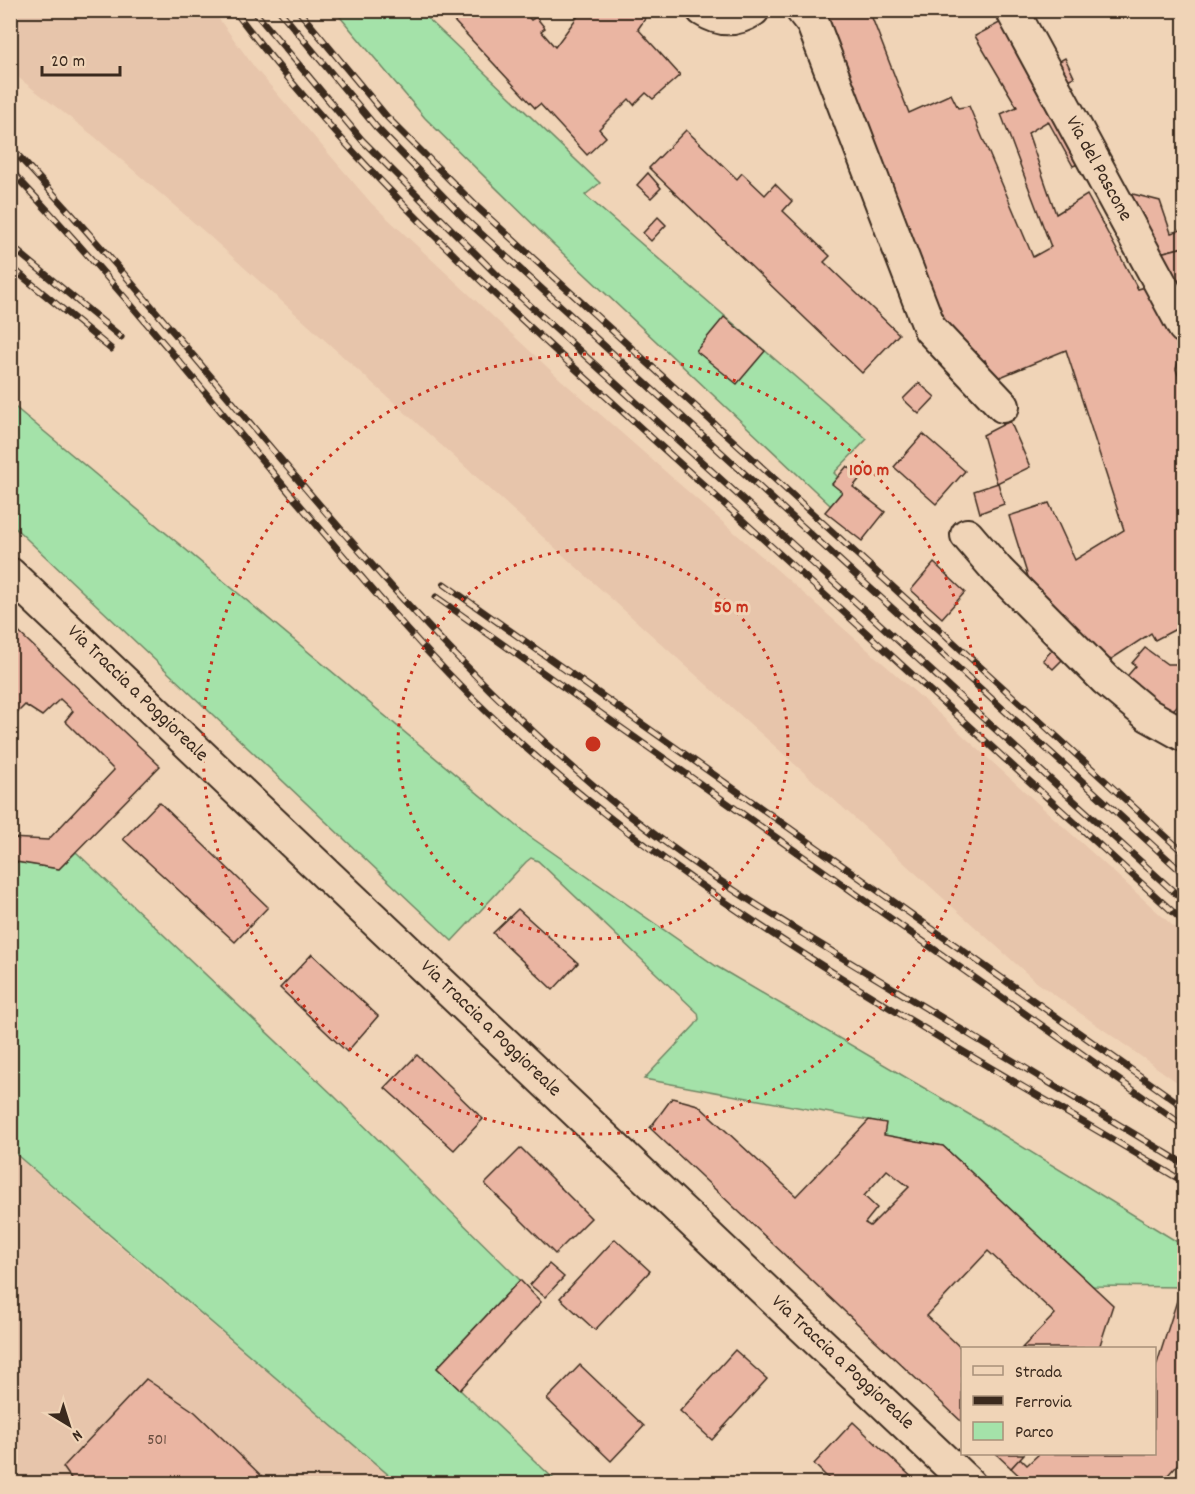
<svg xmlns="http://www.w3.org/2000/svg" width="1195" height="1494" font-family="Dekko,sans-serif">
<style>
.built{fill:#e7c5ab}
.green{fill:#a4e2a9;stroke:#708664;stroke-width:1.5}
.building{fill:#eab5a2;stroke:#3b2a1e;stroke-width:1.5;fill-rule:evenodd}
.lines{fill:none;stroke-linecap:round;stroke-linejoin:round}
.minor-casing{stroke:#3b2a1e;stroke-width:36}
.minor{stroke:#f0d4b7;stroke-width:32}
.rail-casing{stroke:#3b2a1e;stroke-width:7}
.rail{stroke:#f0d4b7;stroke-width:4.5;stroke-dasharray:14;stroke-linecap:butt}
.ring{fill:none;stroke:#c8321e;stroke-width:3;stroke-dasharray:3 6}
.labels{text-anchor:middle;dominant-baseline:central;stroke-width:6;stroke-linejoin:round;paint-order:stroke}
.number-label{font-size:16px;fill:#674d3f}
.street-label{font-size:20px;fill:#3b2a1e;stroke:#f0d4b7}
.centre{fill:#c8321e;stroke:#f0d4b7;stroke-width:3}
.ring-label{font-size:18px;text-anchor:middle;font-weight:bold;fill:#c8321e;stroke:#f0d4b7;stroke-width:6;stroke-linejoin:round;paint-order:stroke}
</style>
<rect width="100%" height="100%" fill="#f0d4b7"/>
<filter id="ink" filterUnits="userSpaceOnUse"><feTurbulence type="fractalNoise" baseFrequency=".0167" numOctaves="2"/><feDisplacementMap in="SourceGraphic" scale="12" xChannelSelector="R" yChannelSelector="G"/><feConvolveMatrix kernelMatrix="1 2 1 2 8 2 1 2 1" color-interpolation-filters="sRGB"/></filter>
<g filter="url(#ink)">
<g class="built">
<path d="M10,11H213L255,68L372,204L559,378L893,672L1184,936V1087L1035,981L206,233L95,137L11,72Z"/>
<path d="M10,1150L123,1249L398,1483H11Z"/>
</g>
<g class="green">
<path d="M335,11H420L600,183L585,195L867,439L834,473L847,486L831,506L554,245L425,118Z"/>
<path d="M10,403L529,836L716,966L982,1122L1184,1246V1287L1092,1286L943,1146L884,1135L885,1123L644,1079L695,1025L699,1019L698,1013L538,861L531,858L526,862L452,941L11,524Z"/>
<path d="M76,852L332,1094L520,1280L437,1368L558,1483H398L11,1150V861L59,869Z"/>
</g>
<g class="building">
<path d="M465,10H522L531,20L536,17L545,28L541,31L555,47L578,16L573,10H637L645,19L638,29L680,75L653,99L646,93L634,105L629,99L599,129L606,137L587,155L540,104L535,108L454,21Z"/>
<path d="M823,10H869L909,113L951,94L958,108L969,106L1033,257L1051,247L1001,114L1017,107L975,36L1005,20L1083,162L1073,166L1048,121L1028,133L1056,214L1087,195L1138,289L1149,286L1183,347L1176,369L1184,393V703L1181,702L1168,715L1121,683L1136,666L1132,663L1145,648L1167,664H1183L1176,629L1155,640L1151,633L1107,662L1029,580L1009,516L1049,503L1075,560L1124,530L1066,350L993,380L985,360L979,363L948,330Z"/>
<path d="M1065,58L1074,77L1063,82L1054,64Z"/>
<path d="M686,130L737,179L742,173L765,195L775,184L792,201L783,211L830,256L824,262L899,334L862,373L649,168Z"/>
<path d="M648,173L661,188L651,198L637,185Z"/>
<path d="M1125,192L1160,201L1171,233L1184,229V247L1156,254Z"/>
<path d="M658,217L666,225L651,241L643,233Z"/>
<path d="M1184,247V287L1176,291L1156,254Z"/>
<path d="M724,317L765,351L737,384L696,351Z"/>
<path d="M919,383L935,397L919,414L903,399Z"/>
<path d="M1010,421L1030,467L997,483L983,435Z"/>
<path d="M923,434L965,471L936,504L894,467Z"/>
<path d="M847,466L861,477L853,487L885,512L862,541L825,512L842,492L832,484Z"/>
<path d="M998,483L1004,504L980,513L974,491Z"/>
<path d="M934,563L965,592L942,618L911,590Z"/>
<path d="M10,624L160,766L59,869L10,861V838L48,840L114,770L65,721L73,711L60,699L42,716L25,705L10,720Z"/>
<path d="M1054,648L1065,657L1053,669L1043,660Z"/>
<path d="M159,802L268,907L235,942L123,839Z"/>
<path d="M518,909L578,963L553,990L493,933Z"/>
<path d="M312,954L378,1016L347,1052L280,988Z"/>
<path d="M417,1055L483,1119L454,1150L385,1088Z"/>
<path d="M672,1098L698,1105L796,1196L869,1120L886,1123L884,1135L943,1146L1113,1305L1099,1348H1022L1055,1314L988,1251L927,1316L962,1349V1422L650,1128ZM887,1170L909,1187L870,1226L865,1223L877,1208L864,1196Z"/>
<path d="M521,1148L591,1218L555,1254L485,1184Z"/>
<path d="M615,1239L650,1271L595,1330L560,1298Z"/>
<path d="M549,1264L564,1277L545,1297L530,1285Z"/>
<path d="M520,1280L541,1302L460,1390L437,1368Z"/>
<path d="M1184,1287V1457L1160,1484H1028L1011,1468L1020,1458L1027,1465L1039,1454H1154V1373L1181,1288Z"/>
<path d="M735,1350L767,1379L712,1440L680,1411Z"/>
<path d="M580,1365L644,1426L611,1461L547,1399Z"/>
<path d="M146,1379L195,1412L270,1484H75L63,1467Z"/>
<path d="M853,1422L919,1484H834L814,1464Z"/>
<path d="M996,1454H1024L1011,1468Z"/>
</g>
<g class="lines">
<defs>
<g id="minor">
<path d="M703,10C720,21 736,21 753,10"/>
<path d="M802,10L813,24L930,329L1003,406"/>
<path d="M1012,10L1184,327"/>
<path d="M967,535L998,571L1106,680L1148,715L1184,735"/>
<path d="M10,574L969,1484"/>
</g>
</defs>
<use href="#minor" class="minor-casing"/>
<use href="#minor" class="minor"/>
<defs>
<g id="rail">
<path d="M234,10C361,178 519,318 675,459C845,613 1015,768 1184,922"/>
<path d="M253,10L362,140L502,280L1184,901"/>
<path d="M279,10L376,127L465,219L1184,874"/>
<path d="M298,10L387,117L476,206L1184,853"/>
<path d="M10,147C210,359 377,603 600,791C686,864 784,923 881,981C982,1042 1083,1103 1184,1164"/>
<path d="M10,170C122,288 223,416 329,539C380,599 431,659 488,713C692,907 945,1038 1184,1182"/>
<path d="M10,245L121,337"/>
<path d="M10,266L111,349"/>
<path d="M444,584L1184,1107"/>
<path d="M436,597L1184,1126"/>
</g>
</defs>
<use href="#rail" class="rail-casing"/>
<use href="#rail" class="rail"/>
</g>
</g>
<g class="ring">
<circle cx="593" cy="744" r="195"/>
<circle cx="593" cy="744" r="390"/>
</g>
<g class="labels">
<g class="number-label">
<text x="157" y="1440">501</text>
</g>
<g class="street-label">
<text transform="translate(1098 169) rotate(61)">Via del Pascone</text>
<text transform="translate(137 694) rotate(44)">Via Traccia a Poggioreale</text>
<text transform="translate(490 1029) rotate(44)">Via Traccia a Poggioreale</text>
<text transform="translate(842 1363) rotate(43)">Via Traccia a Poggioreale</text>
</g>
</g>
<circle cx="593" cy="744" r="9" class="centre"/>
<g class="ring-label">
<text x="869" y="475">100 m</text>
<text x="731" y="612">50 m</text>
</g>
<rect width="1195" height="1494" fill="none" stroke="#f0d4b7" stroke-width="36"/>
<rect x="18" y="18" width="1159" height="1458" fill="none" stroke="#3b2a1e" stroke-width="2" filter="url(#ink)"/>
<rect x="961" y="1347" width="195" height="108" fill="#f0d4b7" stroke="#a8907a" stroke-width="1.5"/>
<rect x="973" y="1366" width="30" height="9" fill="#f0d4b7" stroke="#a8907a" stroke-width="1.5"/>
<text x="1015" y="1377" font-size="18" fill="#3b2a1e">Strada</text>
<rect x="973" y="1396" width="30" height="9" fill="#3b2a1e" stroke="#a8907a" stroke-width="1.5"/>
<text x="1015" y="1407" font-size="18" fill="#3b2a1e">Ferrovia</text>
<rect x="973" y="1422" width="30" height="18" fill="#a4e2a9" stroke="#a8907a" stroke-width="1.5"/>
<text x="1015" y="1437" font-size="18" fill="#3b2a1e">Parco</text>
<g transform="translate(69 1425) rotate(142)" stroke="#f0d4b7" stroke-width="4.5" paint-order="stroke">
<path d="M0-4.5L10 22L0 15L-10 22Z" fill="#3b2a1e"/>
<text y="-9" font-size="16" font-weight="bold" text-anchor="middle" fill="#3b2a1e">N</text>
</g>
<path d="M42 66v9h78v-9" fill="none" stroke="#3b2a1e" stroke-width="3"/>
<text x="51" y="66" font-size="18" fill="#3b2a1e" stroke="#f0d4b7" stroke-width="4.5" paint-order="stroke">20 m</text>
</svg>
